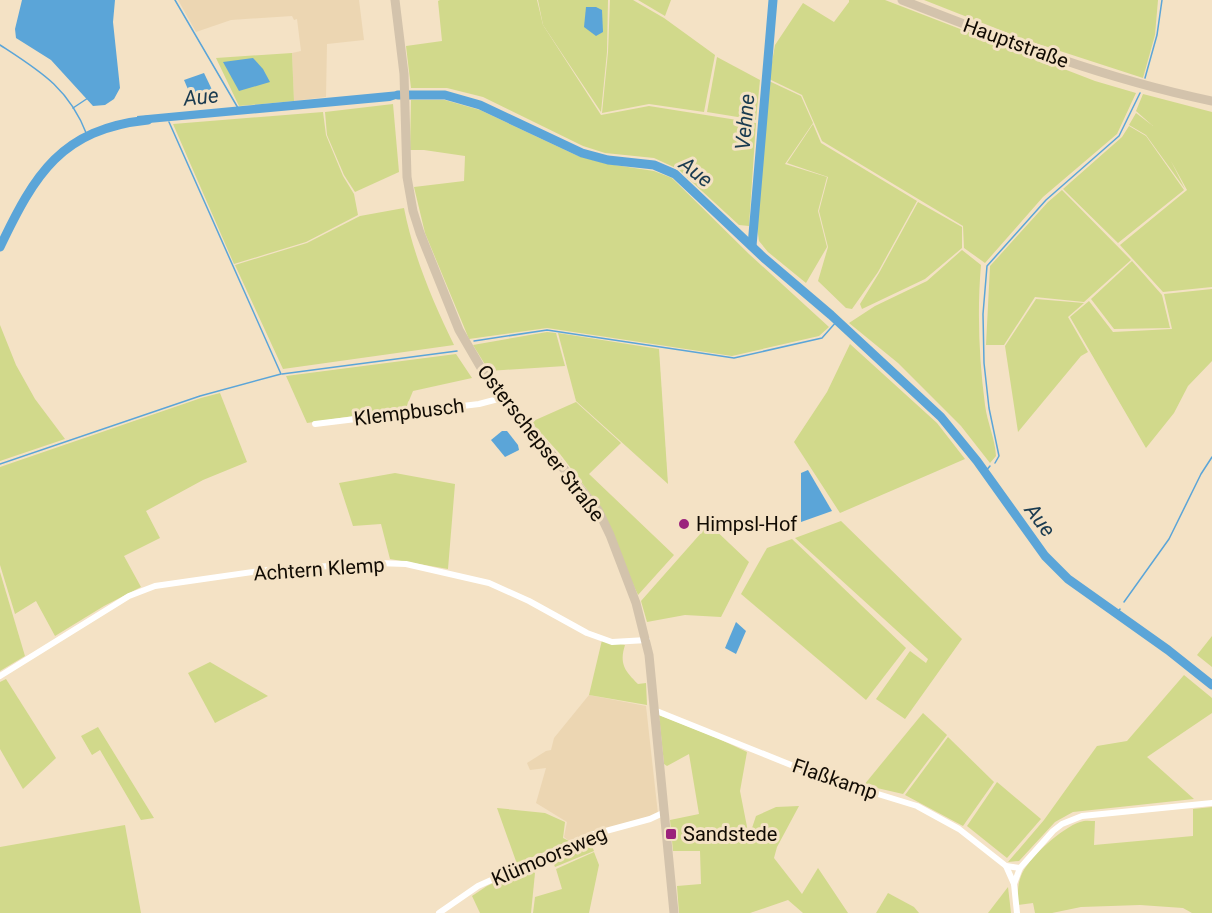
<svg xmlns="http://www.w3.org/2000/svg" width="1212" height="913" font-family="Roboto,sans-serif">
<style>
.built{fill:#ecd6b2}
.green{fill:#d1d98b}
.water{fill:#5ba5d8}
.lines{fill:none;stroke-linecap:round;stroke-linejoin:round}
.stream{stroke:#5ba5d8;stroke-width:1.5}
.river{stroke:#5ba5d8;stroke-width:9}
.street{stroke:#fff;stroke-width:6}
.secondary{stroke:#d3c3ac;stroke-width:9}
.poi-dot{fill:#9b237c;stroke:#f4e2c5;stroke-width:2}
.labels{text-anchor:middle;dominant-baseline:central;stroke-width:6;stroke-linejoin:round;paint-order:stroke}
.street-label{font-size:20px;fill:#110b03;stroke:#f4e2c5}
.poi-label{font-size:20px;fill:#110b03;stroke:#f4e2c5;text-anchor:start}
.water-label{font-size:21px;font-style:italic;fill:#1a3b50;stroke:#f4e2c5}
</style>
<rect width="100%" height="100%" fill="#f4e2c5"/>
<g class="built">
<path d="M178,0H359L364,40L327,44L326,97L294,101L292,53L301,51L297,19L294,20L292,16L231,20L196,32Z"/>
<path d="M589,695L646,706L658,814L569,841L564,837L567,822L536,803L546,768L530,770L527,763L546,751L551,750L554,738Z"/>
</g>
<g class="green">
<path d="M440,0H537L543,25L601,115L649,106L756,123L749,226L739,225L678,169L654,158L605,153L583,146L483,97L447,88H411L406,46L442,41L438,1Z"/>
<path d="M538,0H608L607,52L601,112L543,25Z"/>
<path d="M610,0H633L664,18L715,55L704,112L649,104L602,113L608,52Z"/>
<path d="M638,0H671L665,16Z"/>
<path d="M849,0H885L1095,81L1136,93L1117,134L1043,197L985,263L964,248L963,226L822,141L802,95L769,79L775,45L803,3L834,22L849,2Z"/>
<path d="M924,0H1158L1155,35L1143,78L1023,39Z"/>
<path d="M292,53L294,101L239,106L216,58Z"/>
<path d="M717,57L760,80L756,120L707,112Z"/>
<path d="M769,81L801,96L813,123L785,164L827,177L818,211L827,247L806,283L768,252L759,241L757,227Z"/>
<path d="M1143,94L1212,112V287L1163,292L1120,245L1187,190L1171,161L1185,189L1146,135L1129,125L1136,113L1153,126L1136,111Z"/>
<path d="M411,100H445L480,110L578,156L608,164L654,171L672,178L749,254L829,327L819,336L732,356L547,328L469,339L425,233L414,187L464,181L465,156L424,150H410Z"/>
<path d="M393,104L399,172L355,192L344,175L327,135L325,112Z"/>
<path d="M323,112L326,135L343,176L354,194L358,215L306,242L234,264L173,124Z"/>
<path d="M813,124L821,143L917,201L878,272L852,309L846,308L818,281L828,247L819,211L828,177L787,163Z"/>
<path d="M1129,126L1146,136L1184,190L1118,243L1063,189L1122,137Z"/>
<path d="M1062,190L1131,260L1084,302L1035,297L1004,345H986L990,266L1048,202Z"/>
<path d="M918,202L962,227V248L925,279L862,309L860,304L879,273Z"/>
<path d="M404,208C413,255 433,302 454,345L283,369L235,265L307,243L360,216Z"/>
<path d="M962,250L981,265C977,311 979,359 985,405C987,422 995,438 996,456L990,463L961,426L898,363L849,323L875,306L927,281Z"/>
<path d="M1132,261L1162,295L1170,328L1114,329L1091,299Z"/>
<path d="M1212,289V361L1188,386L1174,413L1146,448L1070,317L1089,301L1113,332L1172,329L1164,294Z"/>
<path d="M1036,299L1084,303L1068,317L1088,352L1081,356L1018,432L1005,346Z"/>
<path d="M0,325L16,365L35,399L65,439L0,461Z"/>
<path d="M547,332L556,333L565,366L489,371L473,345Z"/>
<path d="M558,333L659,349L668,484L576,401Z"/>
<path d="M850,344L937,423L965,459L840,513L794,442L827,392Z"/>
<path d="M456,354L472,378L413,391L406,408L307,423L286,376Z"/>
<path d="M220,393L247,462L203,480L146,511L160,538L124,556L141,587L104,606L55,636L36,601L15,614L0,565V467L201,398Z"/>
<path d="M576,402L621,443L589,474L674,555L638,595L595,500L560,454L531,422Z"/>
<path d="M395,473L455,484L448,569L390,559L381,524L353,526L339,483Z"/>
<path d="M841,521L962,639L905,719L876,699L910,651L926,663L928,659L795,538Z"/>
<path d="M709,524L749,562L721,617L685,615L647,622L641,601Z"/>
<path d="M792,539L906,648L866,700L741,594L767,548Z"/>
<path d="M0,572L25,656L0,671Z"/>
<path d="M1212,636V667L1197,655Z"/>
<path d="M602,640L625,645C619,664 625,671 638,684L646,683L647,705L589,695Z"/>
<path d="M210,662L268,696L215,723L188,673Z"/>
<path d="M1184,675L1212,698V713L1147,757L1194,799L1073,812L1055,822L1019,861L1008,862L1044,820L1097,746L1127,741Z"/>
<path d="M6,679L56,758L23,789L0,749V682Z"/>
<path d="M923,713L947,735L903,794L864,785Z"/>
<path d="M659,715L717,738L747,752L740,791L749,837L756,816L776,807L799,806L777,847L774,858L802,894L818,868L848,913H803L788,900L750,913H679L677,886L701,884L700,851H673L670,820L699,814L689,754L667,766L664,764Z"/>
<path d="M98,727L154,818L141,820L100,750L92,755L81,736Z"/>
<path d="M948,737L994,782L963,826L905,795Z"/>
<path d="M997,782L1041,819L1007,858L967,826Z"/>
<path d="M1212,807V913H1192L1183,908L1140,905L1081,907L1052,913H1035L1033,903L1018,905C1018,895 1017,886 1021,876C1027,859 1063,827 1080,822C1085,820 1090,821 1095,821L1094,845L1193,836V809Z"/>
<path d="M497,808L545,813L565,822L563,838L569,841L517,864Z"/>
<path d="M125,825L141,913H0V847Z"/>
<path d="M589,839L594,851L555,867L551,856Z"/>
<path d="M594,852L599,865L589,913H533L535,897L562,889L556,869Z"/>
<path d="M536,863L531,913H480L472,896L487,886Z"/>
<path d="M1008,887L1011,913H988Z"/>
<path d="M888,893L914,907L919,913H876Z"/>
</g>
<g class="water">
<path d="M22,0H115L113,22L120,88L114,99L105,105L93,106L51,60L16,38L15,29Z"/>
<path d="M586,7H596L602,10L603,32L596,36L584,27Z"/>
<path d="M253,58L263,69L270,82L239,91L223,62Z"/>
<path d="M204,73L216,98L193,101L184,80Z"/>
<path d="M399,91V98L390,101L138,124L137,116Z"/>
<path d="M502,431H507L518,445L519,450L505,457L491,440Z"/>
<path d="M808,470L832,511L801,522V473Z"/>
<path d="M736,622L746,631L736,654L725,648Z"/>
</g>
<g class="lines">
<g class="stream">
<path d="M175,0L238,108"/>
<path d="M0,45C40,71 69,88 87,135"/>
<path d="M1145,78L1157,35L1162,0"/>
<path d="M73,108L88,98"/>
<path d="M474,341L547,330L734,358L822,338L837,321"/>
<path d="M282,374L457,351"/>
<path d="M995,463L999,456L989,408L984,363L983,314L987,266L1046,200L1119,136L1140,93"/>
<path d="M0,464L200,396L281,374L169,122"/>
<path d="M985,472L990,466"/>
<path d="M1124,602L1169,539L1201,474L1212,457"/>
<path d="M1116,614L1120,609"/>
</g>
<g class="river">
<path d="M398,95H445L480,105L582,153L608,160L654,165L675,174L764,258L831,315L941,417L977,461L1045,556L1068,579L1168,650L1212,685"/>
<path d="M752,246L773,0"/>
<path d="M0,247C35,174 61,129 148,120"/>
</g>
<g class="street">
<path d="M315,424L479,404L498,399L502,395"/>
<path d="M0,676L129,596L155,586L267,570L377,563L406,564L489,583L529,601L587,633L612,642L647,640"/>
<path d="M654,710L816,775L917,806L959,829L1006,866L1020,868"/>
<path d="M1006,866L1014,884"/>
<path d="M439,913L478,886L591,835L650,819L665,812"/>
<path d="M1017,913L1014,884L1020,868L1053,831L1062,824L1082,816L1212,803"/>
</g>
<g class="secondary">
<path d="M395,0L404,74L407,177L413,211L420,233L459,330L484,373L598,510L610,535L636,603L649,655L674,913"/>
<path d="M902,0C1004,40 1105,79 1212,101"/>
</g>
</g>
<g class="poi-dot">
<circle cx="684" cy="524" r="6"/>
<rect x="665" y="828" width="12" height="12" rx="3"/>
</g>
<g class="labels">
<g class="street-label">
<text transform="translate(1016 43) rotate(20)">Hauptstraße</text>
<text transform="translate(409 412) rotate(-7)">Klempbusch</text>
<text transform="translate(541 443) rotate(52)">Osterschepser Straße</text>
<text transform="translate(319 569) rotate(-4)">Achtern Klemp</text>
<text transform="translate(835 779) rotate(19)">Flaßkamp</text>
<text transform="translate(549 856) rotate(-23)">Klümoorsweg</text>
</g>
<g class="poi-label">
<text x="696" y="524">Himpsl-Hof</text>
<text x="683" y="834">Sandstede</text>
</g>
<g class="water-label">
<text transform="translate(201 97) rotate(-6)">Aue</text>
<text transform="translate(745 122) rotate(-85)">Vehne</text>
<text transform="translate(696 172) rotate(38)">Aue</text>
<text transform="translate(1040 520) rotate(53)">Aue</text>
</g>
</g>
</svg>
